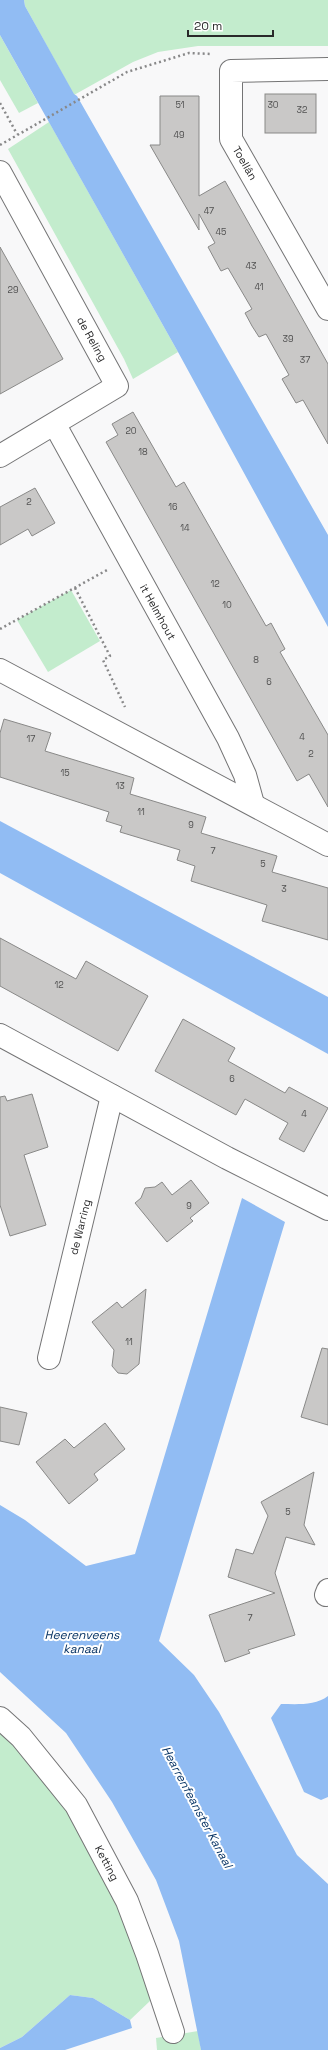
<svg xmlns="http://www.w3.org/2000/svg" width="328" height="2050" font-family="'Space Grotesk',sans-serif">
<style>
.green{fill:#c3eccd}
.water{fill:#91bcf3}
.building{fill:#c9c8c7;stroke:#898988}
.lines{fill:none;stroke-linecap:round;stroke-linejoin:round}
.minor-casing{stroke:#747475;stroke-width:24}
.path{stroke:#888889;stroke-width:2.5;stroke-dasharray:2 3;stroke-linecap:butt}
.minor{stroke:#fff;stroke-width:22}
.labels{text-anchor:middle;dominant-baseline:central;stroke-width:4;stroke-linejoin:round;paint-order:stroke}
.number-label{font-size:9px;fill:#515151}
.street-label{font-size:11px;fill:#29292a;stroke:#fff}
.water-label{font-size:12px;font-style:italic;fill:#073364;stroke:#fff}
</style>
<rect width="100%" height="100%" fill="#f8f8f9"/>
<g class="green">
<path d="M24,0H328V46H198L158,52L133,62L74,95L25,6Z"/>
<path d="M0,35L38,103L19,113L0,80Z"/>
<path d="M49,122L178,352L133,379L124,359L8,149Z"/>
<path d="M71,590L100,641L48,672L17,620Z"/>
<path d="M0,1722L75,1812L101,1866L146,1979L150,2001L130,2020L93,1998L70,1995L22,2037L0,2048Z"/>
<path d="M198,2031L201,2050H157L156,2038Z"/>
</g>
<g class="water">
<path d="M0,0H24L25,6L74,94L77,96L328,535V627L178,352L0,35Z"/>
<path d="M0,821L328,997V1054L0,873Z"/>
<path d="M242,1198L285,1222L159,1641L194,1675L219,1712L297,1855L328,1884V2050H201L179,1941L156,1880L112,1802L66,1733L0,1672V1505L25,1520L86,1566L135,1554Z"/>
<path d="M328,1696V1797L321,1800L304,1792L271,1718L281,1704C296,1704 315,1706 328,1696Z"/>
<path d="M70,1995L93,1998L130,2020L132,2028L65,2050H0V2048L22,2037Z"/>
</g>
<g class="building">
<rect x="265" y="94" width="51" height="39"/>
<path d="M160,96H199V196L225,181L328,364V444L303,400L296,403L282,379L289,375L266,334L259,337L252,326L245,313L252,309L228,268L221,271L215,260L208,247L215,243L199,214V230L150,145H160Z"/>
<path d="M0,247L63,359L0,394Z"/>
<path d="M133,412L176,487L184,482L266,626L271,623L285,649L280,652L328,735V807L309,774L297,781L106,442L118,435L112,424Z"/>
<path d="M35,488L55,523L32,536L28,529L0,545V507Z"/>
<path d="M4,719L51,733L45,751L134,778L130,794L206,817L201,833L277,856L272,872L328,888V940L262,921L267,905L191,881L195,866L177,860L180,850L120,832L122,826L106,821L109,812L0,777V733Z"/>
<path d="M0,938L76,979L86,961L148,996L118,1051L0,986Z"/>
<path d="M183,1019L235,1048L228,1061L285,1093L289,1087L328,1108L304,1152L279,1139L288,1123L245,1099L236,1115L155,1071Z"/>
<path d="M32,1094L48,1147L24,1155L46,1225L10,1236L0,1205V1097L5,1096L7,1101Z"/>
<path d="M191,1180L209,1203L190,1218L193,1221L167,1242L135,1203L141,1198L145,1188L155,1187L162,1182L172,1195Z"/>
<path d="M146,1289L139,1364L127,1374L118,1373L112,1366L114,1350L92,1322L117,1302L122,1308Z"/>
<path d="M322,1348L328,1349V1425L301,1417Z"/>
<path d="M0,1407L27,1413L19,1445L0,1441Z"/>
<path d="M105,1423L125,1449L94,1474L98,1480L69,1504L36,1462L65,1439L74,1448Z"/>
<path d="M314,1472L304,1525L315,1545L286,1537L275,1573L295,1635L248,1650L250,1653L225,1662L209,1615L275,1593L228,1577L236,1549L253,1554L268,1516L261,1502Z"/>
</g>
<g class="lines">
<defs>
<g id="minor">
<path d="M328,69L231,71V139L328,309"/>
<path d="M0,172L117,386L0,456"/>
<path d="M55,425L228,738L245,775L253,804"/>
<path d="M0,670L328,845"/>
<path d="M0,1035L227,1158L328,1209"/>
<path d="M49,1358L112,1096"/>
<path d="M326,1595L328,1590"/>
<path d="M0,1718L21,1737L76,1805L127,1901L147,1954L173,2032"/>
</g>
</defs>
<use href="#minor" class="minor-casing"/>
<g class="path">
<path d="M0,103L17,134"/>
<path d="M0,145L127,72L189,53L211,54"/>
<path d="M75,588L110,656L103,660L125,707"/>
<path d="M0,629L107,570"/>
</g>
<use href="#minor" class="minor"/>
</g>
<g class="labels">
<g class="number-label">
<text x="180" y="105">51</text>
<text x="273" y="105">30</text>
<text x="302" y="110">32</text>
<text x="179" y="135">49</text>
<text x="209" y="211">47</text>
<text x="221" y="232">45</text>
<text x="251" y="266">43</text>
<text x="259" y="287">41</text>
<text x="13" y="290">29</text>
<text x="288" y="339">39</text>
<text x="305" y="360">37</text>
<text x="131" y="431">20</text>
<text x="143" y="452">18</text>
<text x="29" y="502">2</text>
<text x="173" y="507">16</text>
<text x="185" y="528">14</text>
<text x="215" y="584">12</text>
<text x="227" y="605">10</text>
<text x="256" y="660">8</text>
<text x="269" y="682">6</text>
<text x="302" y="737">4</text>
<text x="31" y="739">17</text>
<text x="311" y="754">2</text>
<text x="65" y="773">15</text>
<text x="120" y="786">13</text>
<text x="141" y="812">11</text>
<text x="191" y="825">9</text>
<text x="213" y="851">7</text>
<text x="263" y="864">5</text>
<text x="284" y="889">3</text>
<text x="59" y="985">12</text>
<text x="232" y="1079">6</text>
<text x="304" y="1114">4</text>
<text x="189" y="1206">9</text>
<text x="129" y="1342">11</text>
<text x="288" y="1512">5</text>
<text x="250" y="1618">7</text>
</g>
<g class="street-label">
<text transform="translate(245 163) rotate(60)">Toellân</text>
<text transform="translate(92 339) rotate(61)">de Reling</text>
<text transform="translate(158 612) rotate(61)">it Helmhout</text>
<text transform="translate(80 1227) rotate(-76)">de Warring</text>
<text transform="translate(107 1863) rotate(62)">Ketting</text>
</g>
<g class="water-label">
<text x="82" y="1635">Heerenveens<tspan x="82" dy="14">kanaal</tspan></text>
<text transform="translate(197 1807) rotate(62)">Hearrenfeanster Kanaal</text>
</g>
</g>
<path d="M188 30v6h85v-6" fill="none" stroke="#29292a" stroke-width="2"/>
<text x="194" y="30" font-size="12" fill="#29292a" stroke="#ffffff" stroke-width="3" paint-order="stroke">20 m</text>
</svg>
